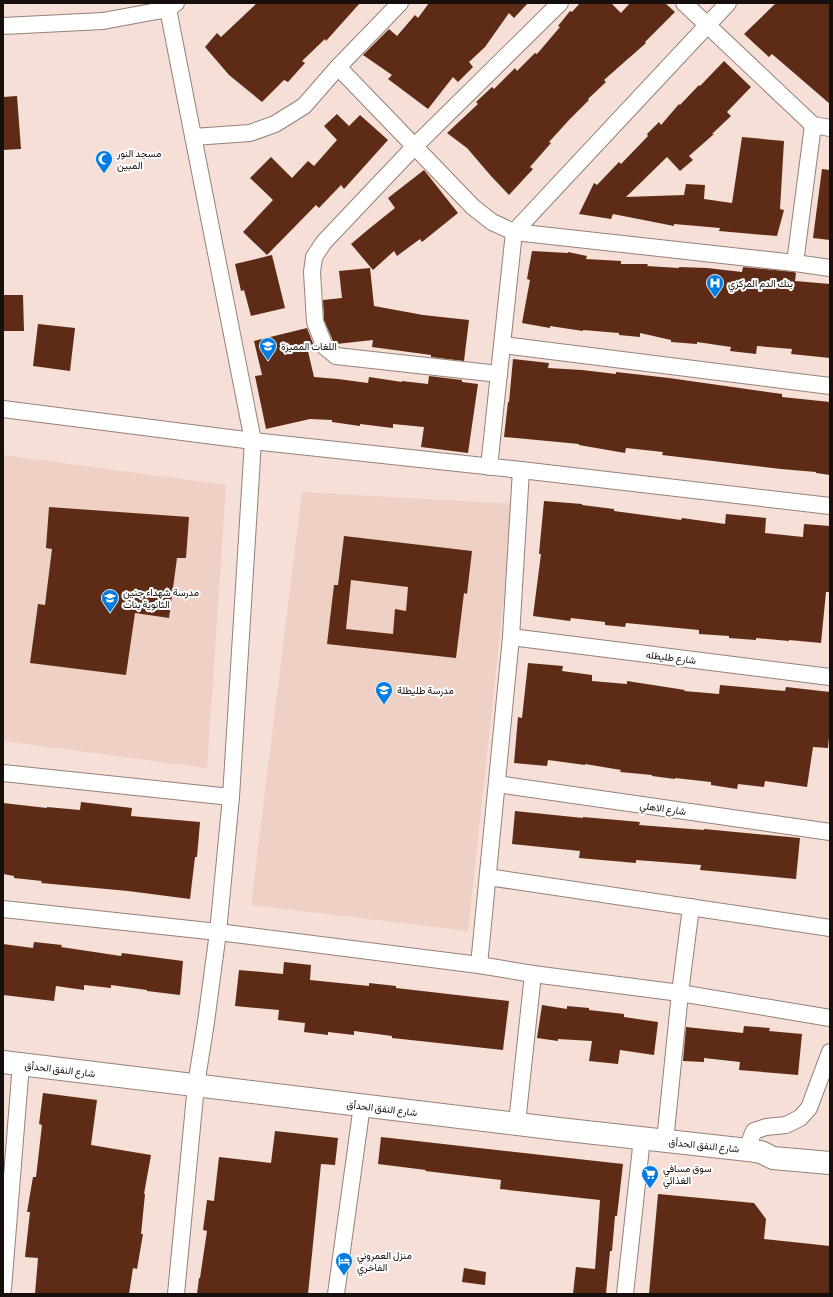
<svg xmlns="http://www.w3.org/2000/svg" width="833" height="1297" font-family="Commissioner,Vazirmatn,sans-serif">
<style>
.built{fill:#eed0c4}
.building{fill:#5e2c16;fill-rule:evenodd}
.lines{fill:none;stroke-linecap:round;stroke-linejoin:round}
.minor-casing{stroke:#958179;stroke-width:18}
.secondary-casing{stroke:#958179;stroke-width:24}
.minor{stroke:#fff;stroke-width:16}
.secondary{stroke:#fff;stroke-width:22}
.labels{text-anchor:middle;dominant-baseline:central;stroke-width:4;stroke-linejoin:round;paint-order:stroke}
.poi-label{font-size:10px;fill:#160f0c;stroke:#fff;text-anchor:start}
.street-label{font-size:10px;fill:#160f0c;stroke:#fff}
</style>
<rect width="100%" height="100%" fill="#f5dfd6"/>
<g class="built">
<path d="M3,455L226,485L207,768L3,741Z"/>
<path d="M302,492L514,504L468,931L251,905Z"/>
</g>
<g class="building">
<path d="M257,3H360L326,41L325,39L302,61L305,63L288,82L284,80L262,102L229,75L205,47L217,33L221,37Z"/>
<path d="M429,3H528L514,18L509,13L485,47L469,62L473,67L458,82L453,77L428,109L388,79L392,75L363,55L389,29L397,36L415,15L418,18Z"/>
<path d="M580,3H611L621,13L630,3H665L675,12L645,42L646,43L604,80L606,82L588,99L589,100L569,120L549,142L551,143L530,167L533,169L509,195L491,176L467,148L447,133L478,104L476,102L492,87L494,89L515,68L517,71L535,53L537,54L560,27L558,26L570,11L572,12Z"/>
<path d="M776,3H830V104L772,54L769,57L744,34Z"/>
<path d="M724,61L751,87L727,112L731,116L712,134H714L689,156L693,160L680,171L667,157L626,197L684,195L686,184L705,185L704,199L732,203L742,137L784,141L780,209L784,210L777,236L719,231L720,228L674,224V226L613,214L611,219L579,214L594,183L597,185L619,162L621,164L648,136L647,134L659,122L661,125L679,104L680,105L699,85L700,86Z"/>
<path d="M17,96L21,149L3,150V97Z"/>
<path d="M337,114L349,126L360,115L388,140L344,189L341,185L319,208L316,205L267,255L243,232L273,200L250,178L271,157L292,178L308,161L314,166L337,140L324,126Z"/>
<path d="M822,169L830,170V240L813,238Z"/>
<path d="M424,170L458,213L422,242L420,239L397,256L394,251L373,270L351,244L370,228L395,208L388,198Z"/>
<path d="M532,251L568,253V252L587,256L586,259L621,261V264H648L647,266L679,268V267L707,268L742,272L743,267L794,272L796,273L795,281L830,284V358L791,354L792,349L757,346L756,354L730,351L731,347L697,342V344L671,342V340L640,333V337L619,335V333L583,330V331L550,326V328L522,323L530,280L527,279Z"/>
<path d="M272,255L285,308L251,316L244,290L241,291L235,264Z"/>
<path d="M370,268L374,306L423,315L469,320L464,361L431,357V355L372,347L373,340L336,344L333,341L324,320L323,300L342,298L339,271Z"/>
<path d="M3,295H23L24,331H3Z"/>
<path d="M38,324L75,328L70,371L33,366Z"/>
<path d="M307,328L314,346L307,347L314,377L338,379L368,383L369,377L402,382V381L428,384L429,376L462,380V382L478,384L468,453L421,447L424,427L393,424V428L360,424V426L332,422V420L310,419L266,429L255,376L262,375L254,341Z"/>
<path d="M513,359L549,363L548,368L582,370L616,374V372L669,378L782,394V397L830,402V475L816,473V472L781,469L662,455L663,452L626,448L625,453L579,445V444L504,437L508,402H509Z"/>
<path d="M544,501L582,504V505L614,509V511L681,520L682,518L725,524L726,514L766,518L765,533L803,537L804,524L830,526V592H826L821,643L789,640V641L756,638V640L729,638V636L699,634V630L626,623L625,627L605,625V622L571,618L570,621L533,616L541,554H539Z"/>
<path d="M49,507L189,517L186,558H177L169,618L135,613L126,675L30,663L38,604L45,605L52,549L46,548Z"/>
<path d="M344,536L472,551L467,594L464,593L456,658L327,644L334,585H338ZM351,580L408,587L406,611L395,609L393,634L346,629Z"/>
<path d="M528,663L563,666L562,671L592,675V681L627,684V681L685,690L684,691L719,694L720,685L785,691L786,687L830,692V727L828,748L813,747L807,787L765,781L764,787L738,784L737,789L711,785V782L675,778V779L652,776V775L620,772L621,770L585,764V765L548,760L547,766L514,763L518,717L522,718Z"/>
<path d="M81,802L132,808L131,816L200,822L197,857H195L190,899L128,891L41,883L42,881L14,878V876L3,874V803L47,808V807L80,810Z"/>
<path d="M515,811L583,818V817L640,822L639,825L704,830V829L800,838L796,879L700,870L701,865L636,860V863L579,858L580,851L512,844Z"/>
<path d="M34,942L62,945L61,947L121,956L122,953L183,961L180,995L147,991V990L111,985V988L84,985V990L56,986L54,1001L3,995V944L33,948Z"/>
<path d="M284,962L311,965L310,980L369,986V983L396,986V988L509,1001L503,1050L392,1038V1036L354,1031V1035L328,1032V1035L304,1032L305,1023L278,1020L279,1010L235,1006L239,970L283,974Z"/>
<path d="M542,1005L567,1009V1006L589,1008V1010L624,1014V1017L658,1022L654,1055L620,1050L618,1064L589,1061L592,1041L558,1039V1041L537,1038Z"/>
<path d="M744,1026L770,1028L769,1031L802,1034L798,1075L739,1070L740,1062L704,1058V1062L683,1061L686,1027L743,1033Z"/>
<path d="M43,1093L97,1100L91,1145L151,1155L144,1194H145L141,1234H143L137,1269L133,1268L129,1294H35L38,1258L25,1257L30,1212H27L33,1177H36L42,1125L39,1124Z"/>
<path d="M275,1131L338,1138L335,1165L321,1164L308,1294H197L199,1278H200L207,1231L203,1230L207,1200L214,1201L219,1157L271,1163Z"/>
<path d="M381,1137L623,1164L617,1216H615L612,1251H610L606,1294H573L576,1267L595,1269L600,1200L500,1189L501,1180L425,1171L426,1170L378,1164Z"/>
<path d="M658,1194L754,1203L766,1219L764,1239L830,1246V1294H649Z"/>
<path d="M464,1268L486,1272L485,1285L462,1282Z"/>
</g>
<g class="lines">
<defs>
<g id="minor">
<path d="M684,3L813,125L830,128"/>
<path d="M168,9L253,441L231,797L218,932L206,1022L196,1085L176,1294"/>
<path d="M3,26L103,21L168,9L176,3"/>
<path d="M338,67L473,207L492,222L514,232L795,263L830,268"/>
<path d="M193,137L250,133L275,124L304,106L338,67L400,3"/>
<path d="M795,263L813,125"/>
<path d="M503,345L830,386"/>
<path d="M499,374L336,356L325,347L315,322L312,272L314,257L324,242L415,146L560,3"/>
<path d="M3,409L253,441L521,470L830,506"/>
<path d="M489,467L514,232L728,3"/>
<path d="M511,637L830,677"/>
<path d="M3,773L231,797"/>
<path d="M497,784L830,832"/>
<path d="M488,877L830,928"/>
<path d="M3,909L218,932L479,965L533,974L680,993L830,1018"/>
<path d="M479,965L511,637L521,470"/>
<path d="M517,1123L533,974"/>
<path d="M665,1141L680,993L691,907"/>
<path d="M748,1150L751,1138L754,1131L766,1127L786,1125L800,1118L809,1108L830,1052"/>
<path d="M3,1289L21,1064"/>
<path d="M336,1294L362,1105"/>
<path d="M625,1294L642,1138"/>
</g>
<path id="secondary" d="M3,1062L559,1129L748,1150L761,1152L773,1158L830,1163"/>
</defs>
<use href="#minor" class="minor-casing"/>
<use href="#secondary" class="secondary-casing"/>
<use href="#minor" class="minor"/>
<use href="#secondary" class="secondary"/>
</g>
<defs>
<symbol id="mosque-pin" viewBox="-11 -11 22 30"><path d="M0 17L-7.5 6A9.5 9.5 0 1 1 7.5 6Z" fill="#007ce2" stroke="#fff"/><path d="M3.5-4.9A6 6 0 1 0 3.5 4.9A5 5 0 1 1 3.5-4.9Z" fill="#fff"/></symbol>
<symbol id="hospital-pin" viewBox="-11 -11 22 30"><path d="M0 17L-7.5 6A9.5 9.5 0 1 1 7.5 6Z" fill="#007ce2" stroke="#fff"/><path d="M-5-5h3v3.5h4V-5h3V5h-3V1.5h-4V5h-3Z" fill="#fff"/></symbol>
<symbol id="school-pin" viewBox="-11 -11 22 30"><path d="M0 17L-7.5 6A9.5 9.5 0 1 1 7.5 6Z" fill="#007ce2" stroke="#fff"/><path d="M0-5L7-2L0 1L-7-2ZM-4 1L0 2.5L4 1V4Q0 6-4 4Z" fill="#fff"/></symbol>
<symbol id="supermarket-pin" viewBox="-11 -11 22 30"><path d="M0 17L-7.5 6A9.5 9.5 0 1 1 7.5 6Z" fill="#007ce2" stroke="#fff"/><path d="M-6-5.5h2.5l.6 2H6L4.5 2H-2.5L-4.4-4H-6ZM-1.5 3.2a1.3 1.3 0 1 0 .1 0ZM3 3.2a1.3 1.3 0 1 0 .1 0Z" fill="#fff"/></symbol>
<symbol id="hotel-pin" viewBox="-11 -11 22 30"><path d="M0 17L-7.5 6A9.5 9.5 0 1 1 7.5 6Z" fill="#007ce2" stroke="#fff"/><path d="M-6-4.5h1.5V1H6V5H4.5V3h-9V5H-6ZM-4 0a1.8 1.8 0 1 1 3.6 0ZM.5 0V-2.5h3Q6-2.5 6 0Z" fill="#fff"/></symbol>
</defs>
<g fill-rule="evenodd">
<use href="#mosque-pin" x="94" y="149" width="20" height="27"/>
<use href="#hospital-pin" x="705" y="273" width="20" height="27"/>
<use href="#school-pin" x="258" y="336" width="20" height="27"/>
<use href="#school-pin" x="100" y="588" width="20" height="27"/>
<use href="#school-pin" x="374" y="680" width="20" height="27"/>
<use href="#supermarket-pin" x="640" y="1164" width="20" height="27"/>
<use href="#hotel-pin" x="334" y="1251" width="20" height="27"/>
</g>
<g class="labels">
<g class="poi-label">
<text x="117" y="153">مسجد النور<tspan x="117" dy="12">المبين</tspan></text>
<text x="728" y="283">بنك الدم المركزي</text>
<text x="281" y="346">اللغات المميزة</text>
<text x="123" y="592">مدرسة شهداء جنين<tspan x="123" dy="12">الثانوية بنات</tspan></text>
<text x="397" y="690">مدرسة طليطلة</text>
<text x="663" y="1168">سوق مسافي<tspan x="663" dy="12">الغذائي</tspan></text>
<text x="357" y="1255">منزل العمروني<tspan x="357" dy="12">الفاخري</tspan></text>
</g>
<g class="street-label">
<text transform="translate(671 657) rotate(7)">شارع طليطله</text>
<text transform="translate(663 808) rotate(8)">شارع الاهلي</text>
<text transform="translate(60 1069) rotate(7)">شارع النفق الحدأق</text>
<text transform="translate(382 1108) rotate(7)">شارع النفق الحدأق</text>
<text transform="translate(704 1145) rotate(6)">شارع النفق الحدأق</text>
</g>
</g>
<rect width="833" height="1297" fill="none" stroke="#160f0c" stroke-width="8"/>
</svg>
